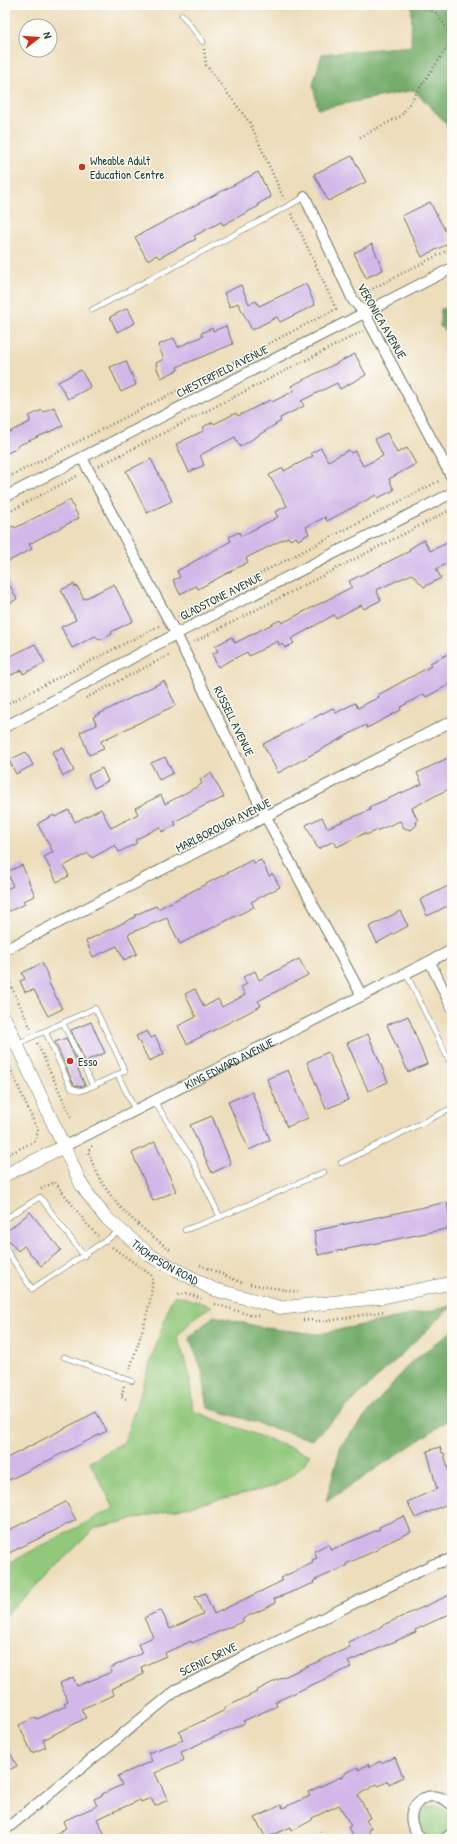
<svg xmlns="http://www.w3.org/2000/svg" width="457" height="1844" font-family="'Patrick Hand',sans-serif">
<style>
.green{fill:#92c87b;stroke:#588258}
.forest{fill:#75ac6b;stroke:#4a7450}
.building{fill:#d2b7e8}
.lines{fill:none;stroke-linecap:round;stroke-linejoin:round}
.service-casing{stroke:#677563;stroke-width:6}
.minor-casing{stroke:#677563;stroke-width:12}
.tertiary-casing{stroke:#677563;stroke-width:14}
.path{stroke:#677563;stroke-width:2.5;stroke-dasharray:1 3;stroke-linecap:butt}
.service{stroke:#fff;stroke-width:5}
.minor{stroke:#fff;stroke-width:10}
.tertiary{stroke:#fff;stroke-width:13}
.poi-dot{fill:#c8321e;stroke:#fdfcf7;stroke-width:1.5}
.labels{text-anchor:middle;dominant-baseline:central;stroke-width:3;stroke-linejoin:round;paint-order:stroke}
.poi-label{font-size:12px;fill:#1f3d34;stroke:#fdfcf7;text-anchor:start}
.street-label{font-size:12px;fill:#1f3d34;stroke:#fdfcf7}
</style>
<rect width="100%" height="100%" fill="#fdfcf7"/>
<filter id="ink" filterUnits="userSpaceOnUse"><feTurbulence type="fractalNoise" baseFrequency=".025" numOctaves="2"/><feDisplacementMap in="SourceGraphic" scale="8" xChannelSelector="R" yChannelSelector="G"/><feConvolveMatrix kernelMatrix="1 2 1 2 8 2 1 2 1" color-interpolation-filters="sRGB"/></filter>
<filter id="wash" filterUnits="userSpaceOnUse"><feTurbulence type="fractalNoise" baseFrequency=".012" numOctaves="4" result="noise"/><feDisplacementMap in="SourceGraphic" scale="16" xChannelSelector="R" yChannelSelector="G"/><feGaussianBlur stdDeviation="0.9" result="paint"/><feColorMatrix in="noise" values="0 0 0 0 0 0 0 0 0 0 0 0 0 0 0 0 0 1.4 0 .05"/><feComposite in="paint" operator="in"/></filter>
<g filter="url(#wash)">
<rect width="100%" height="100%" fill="#edddbb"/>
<g class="green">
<path d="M176,1295L212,1306L199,1314L177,1336L189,1373L193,1411L310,1455C301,1471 288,1479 272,1487L95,1528L5,1616V1565L114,1508L90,1462L124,1442L170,1303Z"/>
<circle cx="434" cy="1822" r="16"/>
</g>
<g class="forest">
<path d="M412,5H452V140L445,122L414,90L318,109L313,84L322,54L411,46Z"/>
<path d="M452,307V336L440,326L441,309Z"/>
<path d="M452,1306L312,1440L208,1408L202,1370L189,1337L214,1316L265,1328L319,1334Z"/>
<path d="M452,1331V1418L326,1502L341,1445L409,1364Z"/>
</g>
<g id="blocks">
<g class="building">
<path d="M352,156L366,182L328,201L314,174Z"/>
<path d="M258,172L271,197L258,204L259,206L223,225L221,222L194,236L196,239L159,258L157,255L147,260L135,237Z"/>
<path d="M430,202L451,242L422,257L402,216Z"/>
<path d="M372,244L383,270L366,278L354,253Z"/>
<path d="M306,284L315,305L280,322L277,317L252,330L238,303L230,307L224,293L241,285L249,304L256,301L259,306Z"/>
<path d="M128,308L135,323L117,332L110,317Z"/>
<path d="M226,326L233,344L177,367L178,370L161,378L156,366L157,365L156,363L164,359L158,345L174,338L178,347L203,336L201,333L212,328L213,331Z"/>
<path d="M355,354L366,375L340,389L337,383L301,401L304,406L280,418L281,421L240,447L235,437L200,455L204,465L189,472L176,444L203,431L204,429L203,427L213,422L214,424L236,413L238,416L270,400L272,402L294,391L291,386Z"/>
<path d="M126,361L136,385L121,392L110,367Z"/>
<path d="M81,370L90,386L89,388L68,399L58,382Z"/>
<path d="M54,407L63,426L17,446L18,448L5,454V434L30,422L29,416L42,410L43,412Z"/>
<path d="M387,433L397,453L407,448L416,464L389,479L394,490L378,498L376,495L327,521L325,517L306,527L309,534L298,540L296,537L290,540L288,537L246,558L248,562L198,589L196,586L180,594L173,580L180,577L177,571L231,541L229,537L239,532L241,536L278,517L275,512L287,506L269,475L283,468L284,471L313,456L311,453L321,448L328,461L349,450L351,453L355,451L363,466L383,456L375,439Z"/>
<path d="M151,459L172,501L147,513L126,471Z"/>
<path d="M70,500L79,518L29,544L32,549L5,563V530L13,526L15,528Z"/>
<path d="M424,540L430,551L447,543L452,552V561L436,569L441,578L424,587L412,574L376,590L381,600L364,609L361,605L336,618L334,615L291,639L294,643L285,648L282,644L279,645L278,641L249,656L247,652L218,667L212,654L218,651L215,646L232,637L235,643L280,620L282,623L352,587L349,581L410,551L409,549Z"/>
<path d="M5,576L17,599L5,606Z"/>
<path d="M74,584L75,587L77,586L84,599L114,584L133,621L111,632L112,634L100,640L95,636L72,648L61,627L76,620L61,590Z"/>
<path d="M35,644L45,663L23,674L22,670L5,678V659Z"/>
<path d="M448,654L452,662V683L426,697L424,694L404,705L400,708L401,710L367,728L366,725L278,773L263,744L333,708L336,713L355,703L358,708L379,697L378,695L431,666L430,663Z"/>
<path d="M164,681L176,705L101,741L104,749L89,755L80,732L97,725L93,717Z"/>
<path d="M63,747L74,771L63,776L52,752Z"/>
<path d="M26,752L33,765L16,774L9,760Z"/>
<path d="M452,756V787L412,808L418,821L416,822L417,825L411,830L404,828L400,821L366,835L365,833L337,847L334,841L318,849L306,825L322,817L327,828L370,810L369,807L422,784L417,773Z"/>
<path d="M165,757L173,773L159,780L151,763Z"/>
<path d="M102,768L108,781L94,788L88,775Z"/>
<path d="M211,773L224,797L212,803L211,802L174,822L176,825L162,832L160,827L135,840L137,843L119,852L115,845L92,858L88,853L64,866L69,876L57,882L44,857L53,852L38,825L39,823L54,815L55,817L69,810L75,822L101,809L111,828L138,814L135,808L161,795L165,804L202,784L200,779Z"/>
<path d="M252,860L254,863L261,860L269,876L273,874L280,887L251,902L254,907L180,944L167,918L128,934L137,954L124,960L117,946L93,957L86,941L135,917V915L156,906L158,909Z"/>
<path d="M22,865L35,896L23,901L25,904L5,913V890L13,886L7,872Z"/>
<path d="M452,884V904L427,916L420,900Z"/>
<path d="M400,911L408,926L377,943L369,927Z"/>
<path d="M299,959L308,975L258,1001L261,1006L187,1044L178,1026L196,1017L185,994L195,989L204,1007L218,999L222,1007L245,995L241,987L247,984L243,977L255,971L259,980Z"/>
<path d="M42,963L50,980L48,981L62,1009L48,1016L34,990L25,992L20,981L25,979L22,973Z"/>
<path d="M408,1016L427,1064L408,1072L387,1025Z"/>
<path d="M91,1022L105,1053L85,1061L71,1030Z"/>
<path d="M147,1031L151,1038L155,1036L164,1054L149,1061L136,1036Z"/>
<path d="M368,1034L388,1082L368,1091L347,1043Z"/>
<path d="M66,1038L78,1064L76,1065L85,1085L80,1087L74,1085L55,1042Z"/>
<path d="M328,1052L348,1100L326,1109L307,1062Z"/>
<path d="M288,1070L308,1118L287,1127L267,1079Z"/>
<path d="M252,1092L270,1140L249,1150L228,1102Z"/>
<path d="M212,1116L231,1164L212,1173L190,1125Z"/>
<path d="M155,1142L176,1191L153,1201L132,1153Z"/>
<path d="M447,1202L451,1228L318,1255L314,1231Z"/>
<path d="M30,1212L61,1250L41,1266L24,1246L18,1251L5,1236V1233Z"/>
<path d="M96,1412L107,1431L5,1482V1459Z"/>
<path d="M440,1447L442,1453H444L452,1486V1502L415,1518L407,1502L437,1489L427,1451Z"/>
<path d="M66,1502L76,1520L5,1555V1532Z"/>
<path d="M404,1516L411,1532L378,1547L379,1549L346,1564L347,1566L313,1581L314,1583L274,1599L276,1603L242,1619L244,1621L192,1643L191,1641L165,1653L166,1656L141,1667L144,1674L111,1689L114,1695L81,1709L86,1718L43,1740L46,1747L32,1753L19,1725L36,1717L37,1719L66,1706L64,1703L68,1701L60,1683L73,1677L77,1686L112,1672L110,1668L142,1653L138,1644L153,1637L144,1618L161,1610L170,1629L203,1614L195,1597L205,1593L214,1614L282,1581L280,1578L313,1563L312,1560L317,1558L314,1551L328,1544L331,1550L380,1529L379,1527Z"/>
<path d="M452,1594V1613L415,1630L416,1632L348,1662L351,1667L275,1702L277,1706L243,1721L245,1723L181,1752L184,1760L155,1773L168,1800L155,1806L151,1798L141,1802L140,1800L97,1819L107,1839H47L66,1828L63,1821L97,1806L94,1799L103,1795L102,1794L122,1785L118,1776L152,1761L148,1753L183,1740L179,1732L211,1717L225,1710L224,1708L257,1692L256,1691L275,1681L350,1647L348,1642L381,1627V1626Z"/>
<path d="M5,1742L17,1766L5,1772Z"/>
<path d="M395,1757L403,1777L389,1784L388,1781L379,1786L377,1784L358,1795L370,1818L366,1820L371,1828L368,1830L373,1839H354L348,1827L351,1826L339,1805L312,1818V1820L292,1831L291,1827L266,1838L255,1818L281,1805L283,1808L310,1796L308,1792L345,1775V1773L358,1767L359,1770L368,1764L370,1767L380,1761L381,1763Z"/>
</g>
</g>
</g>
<g filter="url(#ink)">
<use href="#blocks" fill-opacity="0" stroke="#677563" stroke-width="1"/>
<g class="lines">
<defs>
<g id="service">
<path d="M182,15L203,42"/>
<path d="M92,310L305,197"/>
<path d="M406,973L452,1067"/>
<path d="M45,1031L71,1088L81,1091L93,1086"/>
<path d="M17,1044L95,1008L125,1071L93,1086L63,1023"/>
<path d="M118,1075L135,1110"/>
<path d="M154,1101L191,1157L220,1217L324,1172"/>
<path d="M341,1163L452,1108"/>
<path d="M5,1219L40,1197L84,1256"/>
<path d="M185,1230L220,1217"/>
<path d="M5,1248L32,1289L120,1231"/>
<path d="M64,1357L132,1381"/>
<path d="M322,1834L324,1839"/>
</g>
<g id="minor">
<path d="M305,197L353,300L364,312L452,478"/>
<path d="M82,458L176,634L266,817L362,996"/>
<path d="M5,497L452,268"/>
<path d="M5,727L176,634L452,493"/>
<path d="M5,950L452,721"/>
<path d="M430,962L452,1008"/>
<path id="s1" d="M63,1147L452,950"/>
<path d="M5,1830L178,1689L434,1564L452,1559"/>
<path d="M422,1839C394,1814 427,1780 452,1805"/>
<path d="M445,1839L452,1833"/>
</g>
<g id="tertiary">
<path id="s2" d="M5,1019L82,1186L105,1217L151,1256L213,1289L282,1308L383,1297L452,1283"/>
<path d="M5,1175L63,1147"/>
</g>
</defs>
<use href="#service" class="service-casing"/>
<use href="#minor" class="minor-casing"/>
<use href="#tertiary" class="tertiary-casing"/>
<g class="path">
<path d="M417,5L436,13L452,35"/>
<path d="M204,49L206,65L250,123L284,199"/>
<path d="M360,137L401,116L452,40"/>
<path d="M362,294L452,248"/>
<path d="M99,466L363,331"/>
<path d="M5,479L336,309L291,212"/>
<path d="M5,514L79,475"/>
<path d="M178,616L439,481"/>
<path d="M194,642L452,509"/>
<path d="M86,698L171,654"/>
<path d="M5,705L159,626"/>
<path d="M5,973L31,1029"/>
<path d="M37,1043L72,1119"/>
<path d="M5,1057L38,1131L35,1141L5,1156"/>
<path d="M92,1146L88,1151C104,1199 133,1222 172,1251"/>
<path d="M41,1189L55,1182L87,1224L98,1236"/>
<path d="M112,1247L151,1275C157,1294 135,1351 129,1372"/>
<path d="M200,1265L243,1283"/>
<path d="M250,1284L298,1292"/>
<path d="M178,1295L187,1293L201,1299"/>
<path d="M215,1304L250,1315L260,1316"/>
<path d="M303,1320L328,1321L385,1311"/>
<path d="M124,1386L121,1397L126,1399"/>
</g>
<use href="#service" class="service"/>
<use href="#minor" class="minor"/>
<use href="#tertiary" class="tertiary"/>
</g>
</g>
<g class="poi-dot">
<circle cx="82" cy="167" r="4"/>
<circle cx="70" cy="1061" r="4"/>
</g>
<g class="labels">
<g class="poi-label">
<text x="90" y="160">Wheable Adult<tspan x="90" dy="14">Education Centre</tspan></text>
<text x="78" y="1061">Esso</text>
</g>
<g class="street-label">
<text transform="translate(382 321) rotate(60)">VERONICA AVENUE</text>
<text transform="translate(222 371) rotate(-27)">CHESTERFIELD AVENUE</text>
<text transform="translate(221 596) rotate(-27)">GLADSTONE AVENUE</text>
<text transform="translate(234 721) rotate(64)">RUSSELL AVENUE</text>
<text transform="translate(223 825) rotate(-27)">MARLBOROUGH AVENUE</text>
<text stroke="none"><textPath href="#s1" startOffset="186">KING EDWARD AVENUE</textPath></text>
<text stroke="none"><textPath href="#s2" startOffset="298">THOMPSON ROAD</textPath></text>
<text transform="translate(208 1659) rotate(-26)">SCENIC DRIVE</text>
</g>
</g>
<rect width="457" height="1844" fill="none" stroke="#fdfcf7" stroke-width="20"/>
<g transform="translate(38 38) rotate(73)"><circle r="19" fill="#fdfcf7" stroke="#a4b0a9"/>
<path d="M0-3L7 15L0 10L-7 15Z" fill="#c8321e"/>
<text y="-6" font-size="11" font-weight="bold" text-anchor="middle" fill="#1f3d34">N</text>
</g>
</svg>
